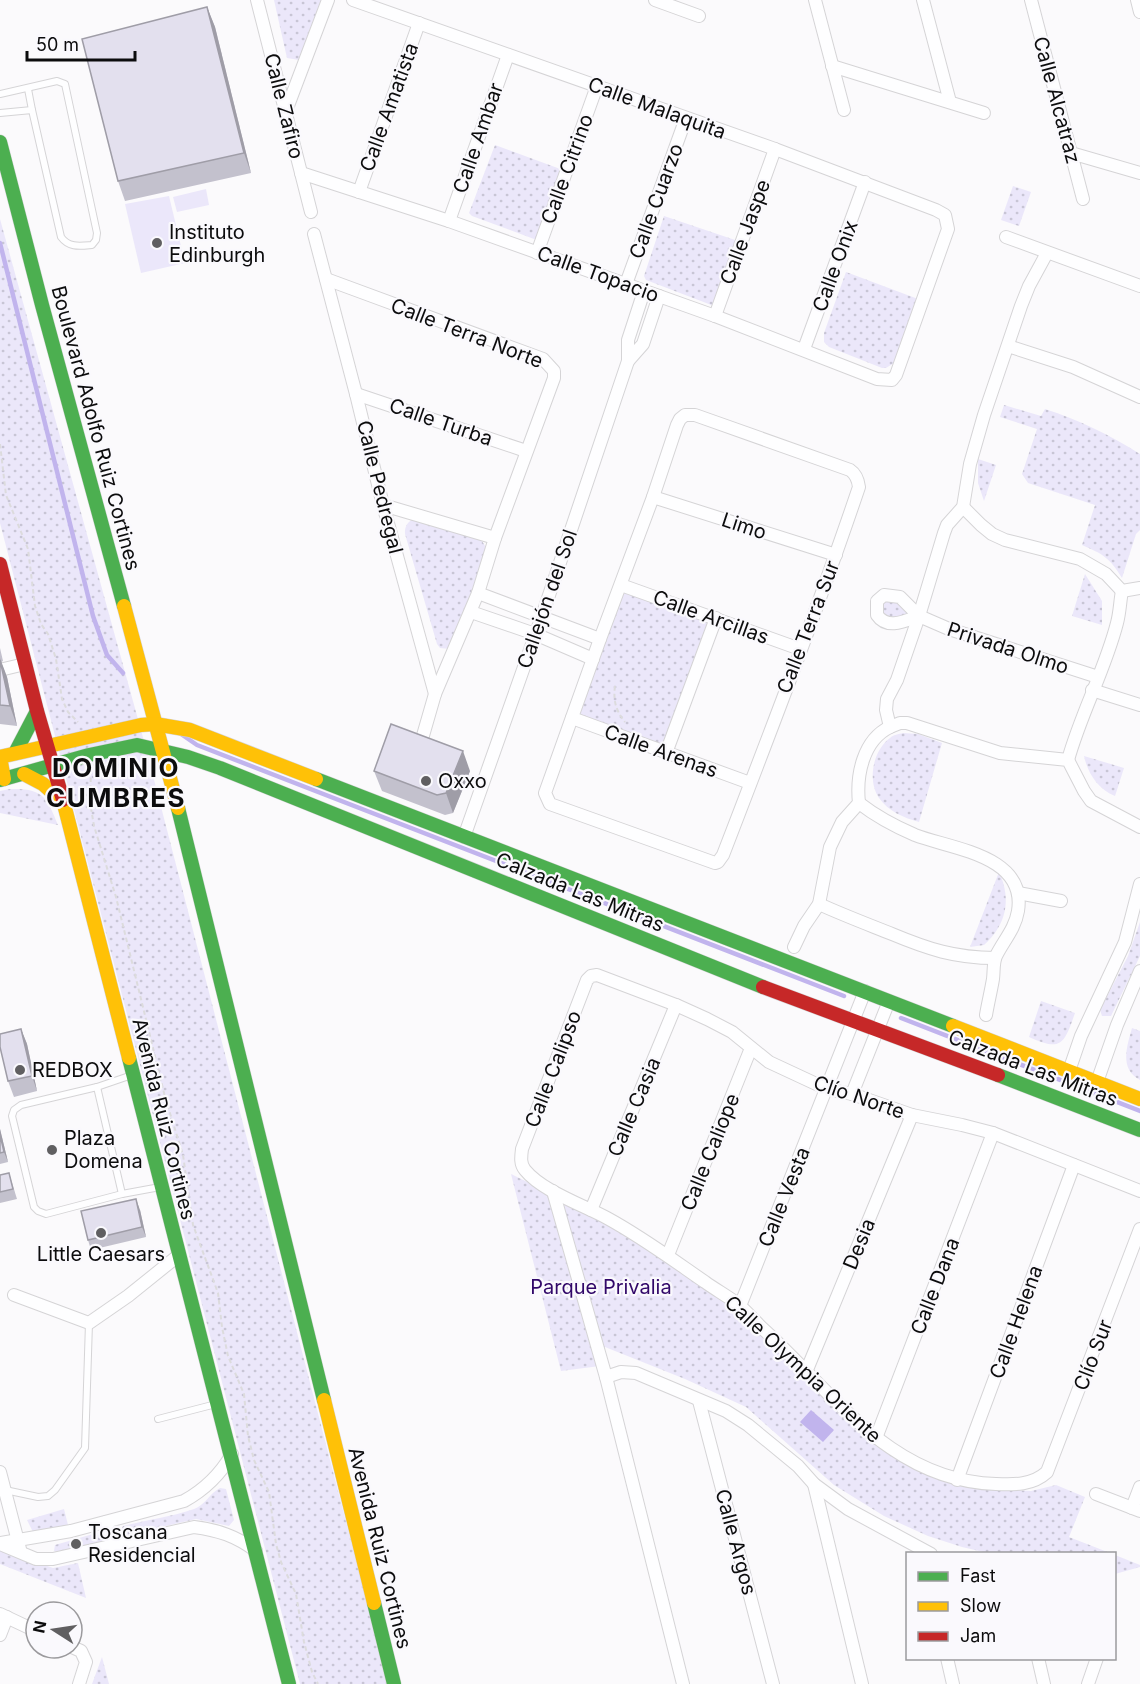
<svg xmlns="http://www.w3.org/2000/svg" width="1140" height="1684" font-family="Inter,sans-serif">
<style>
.green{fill:#ebe7fa}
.park{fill:url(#park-dots)}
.water{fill:#c1b4ed}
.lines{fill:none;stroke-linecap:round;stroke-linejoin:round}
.stream{stroke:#c1b4ed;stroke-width:4.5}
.lane-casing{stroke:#d5d4d6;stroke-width:8}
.street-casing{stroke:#d5d4d6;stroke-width:14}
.fast-casing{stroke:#d5d4d6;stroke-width:15}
.slow-casing{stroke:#d5d4d6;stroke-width:15}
.jam-casing{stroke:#d5d4d6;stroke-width:15}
.path{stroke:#dcdbdd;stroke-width:2;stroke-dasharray:4.5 3;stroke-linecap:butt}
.lane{stroke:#fefeff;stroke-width:6}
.street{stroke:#fefeff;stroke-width:12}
.fast{stroke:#4caf50;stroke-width:14}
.slow{stroke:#ffc107;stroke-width:14}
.jam{stroke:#c62828;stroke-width:14}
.wall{fill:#c3c1cd}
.shaded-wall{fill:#9f9da7}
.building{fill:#e3e0ee;stroke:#9f9da7;stroke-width:1.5}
.poi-dot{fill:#605f61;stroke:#faf9fd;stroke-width:2}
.labels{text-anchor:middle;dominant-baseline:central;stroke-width:4.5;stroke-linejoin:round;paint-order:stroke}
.street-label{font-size:20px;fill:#0c0c0d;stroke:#faf9fd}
.poi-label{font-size:20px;fill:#0c0c0d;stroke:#faf9fd;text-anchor:start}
.park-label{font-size:20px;fill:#310869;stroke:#faf9fd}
.district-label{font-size:26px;font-weight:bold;letter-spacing:1.5px;fill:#0c0c0d;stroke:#faf9fd}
</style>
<defs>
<pattern id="park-dots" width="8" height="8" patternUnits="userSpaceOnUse" patternTransform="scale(1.5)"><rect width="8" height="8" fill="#ebe7fa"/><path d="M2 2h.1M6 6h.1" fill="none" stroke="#c8c5d5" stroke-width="1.8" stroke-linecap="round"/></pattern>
</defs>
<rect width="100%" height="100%" fill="#fbfafc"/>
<g class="green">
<path d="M206,189L209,205L177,212L173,197Z"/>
<path d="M169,196L185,263L141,273L125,204Z"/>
</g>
<g class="park">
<path d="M274,0H323L299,60L287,58Z"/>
<path d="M495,145L563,170L538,238L534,239L472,216L469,213Z"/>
<path d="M1013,186L1031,192L1019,226L1001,220Z"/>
<path d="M664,216L738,241L714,306L646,280L644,276Z"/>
<path d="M0,219L144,741L388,1684H300L0,523Z"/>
<path d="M846,272L918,299L894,363L886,368H882L829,347L824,342V333Z"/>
<path d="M1004,405L1041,416L1045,409C1079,420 1110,435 1140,454V530L1136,534L1122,578C1110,558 1103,554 1082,545L1095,505L1028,483L1022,474L1037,429L1000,417Z"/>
<path d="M978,459L996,465L984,501L978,483Z"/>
<path d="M419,518L482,541L487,549L450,649L440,648L437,644L405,534C404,525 410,518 419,518Z"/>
<path d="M1085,574L1102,601V625L1072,616Z"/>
<path d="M621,585L716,618L666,753L572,718Z"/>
<path d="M898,600L911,616L891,620L877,609L880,601Z"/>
<path d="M903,733L918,734L942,743L919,822C904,818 888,811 879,798C867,781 873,750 890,738C893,735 899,734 903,733Z"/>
<path d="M1084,756L1124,768L1115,796C1098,789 1088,774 1084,756Z"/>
<path d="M10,789C44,788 47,798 58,825L0,813V791Z"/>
<path d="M999,872C1012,900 1006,925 984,945L970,947Z"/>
<path d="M1140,922V956L1111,1016H1102L1100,1010L1128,956Z"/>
<path d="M1041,1001L1075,1013C1064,1044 1062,1052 1029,1037Z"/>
<path d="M1132,1028L1140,1031V1080C1119,1069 1127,1046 1132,1028Z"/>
<path d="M511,1174L603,1219L734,1306L883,1446L987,1489L1031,1491L1056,1485L1085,1497L1069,1537L1110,1553L992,1554L962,1547L928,1536L884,1516L834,1485L746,1407L685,1379L605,1347L597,1350L600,1366L561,1371Z"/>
<path d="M220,1488L226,1489L234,1520L229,1526L196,1519L126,1535L120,1532L123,1526C146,1520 171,1517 194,1509C205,1505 210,1493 220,1488Z"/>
<path d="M64,1509L68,1525L43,1533L33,1532L27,1520Z"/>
<path d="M100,1532L104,1534L105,1537L102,1542L59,1553L54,1551L55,1545Z"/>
<path d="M0,1549L53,1568L78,1563L86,1598L0,1564Z"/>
<path d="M1115,1555L1140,1565V1567L1115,1574Z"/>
<path d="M102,1657L109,1684H92Z"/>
</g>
<path class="water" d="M811,1410L834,1430L823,1442L800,1422Z"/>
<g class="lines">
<g class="stream">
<path d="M0,243L93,616L107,655L123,673"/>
<path d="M181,734L197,745L844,996"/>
<path d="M901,1018L1140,1111"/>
</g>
<defs>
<g id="lane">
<path d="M28,89L32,110"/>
<path d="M0,94L57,81L65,84L97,233L96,240L92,245C80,246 69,248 61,237L32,110L0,113"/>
<path d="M132,1075L97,1087L21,1105L14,1110L12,1116L34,1207L38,1211L46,1214L122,1194L160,1187"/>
<path d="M97,1087L122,1194"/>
<path d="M158,1419L216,1404"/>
<path d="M5,1490L38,1497L48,1496L55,1490L85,1448L89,1323"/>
</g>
<g id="street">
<path d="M257,0L311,212"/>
<path d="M655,0L699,16"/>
<path d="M815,0L844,110"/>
<path d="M923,0L950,102"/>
<path d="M1031,0L1083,199"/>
<path d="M1137,0L1140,12"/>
<path d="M832,66L984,113"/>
<path d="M286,111L328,0"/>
<path d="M1071,153L1140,173"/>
<path d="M301,173L449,221L715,316L877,379L892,380L896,375L948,229L945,215L936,210L775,149L353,0"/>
<path d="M359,192L419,23"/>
<path d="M449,221L508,55"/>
<path d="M314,234L356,394L383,505L435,694"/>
<path d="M1006,237L1140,286"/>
<path d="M537,253L597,86"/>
<path d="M326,279L543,359L554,371V378L495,538L478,593L435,694L422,739"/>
<path d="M626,284L686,118"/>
<path d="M715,316L775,149"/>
<path d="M1008,346L1073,367L1140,397"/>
<path d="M804,349L865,182"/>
<path d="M628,361L643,344L659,296"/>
<path d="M356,394L526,451"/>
<path d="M685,415H695L850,470C856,474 858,479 859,487C817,611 770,733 723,855L718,862L715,863L550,804L545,793L600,639L653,497L677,425L680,419Z"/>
<path d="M653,497L836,555"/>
<path d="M383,505L495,538"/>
<path d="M963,507L981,525L992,534L1005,540L1080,559L1106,574L1122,591L1140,588"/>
<path d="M621,585L800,649"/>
<path d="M478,593L600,639"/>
<path d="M471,612L535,634L593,659"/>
<path d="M919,616C905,621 887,630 877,615V601L884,595L900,597L919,616L949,629L1098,677"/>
<path d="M0,670L25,664"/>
<path d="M1092,690L1140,705"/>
<path d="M572,718L750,783"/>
<path d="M890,727L900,723H907L1000,753L1068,760L1084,791L1091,801L1140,827"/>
<path d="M666,753L716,618"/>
<path d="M1068,760C1081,713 1105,670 1117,623C1120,612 1120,601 1122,591"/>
<path d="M859,803C877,817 894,826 915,835C951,849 1027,855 1018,911C1015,929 1004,940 996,956C993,963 994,971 993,979C991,991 988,1003 986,1015"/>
<path d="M464,837L542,616L628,361V340L644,291"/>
<path d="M1018,893L1061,901"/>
<path d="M819,904C843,915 867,924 892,934C928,949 955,958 995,958"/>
<path d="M794,947L804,926L819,904L830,847L842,822L859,803C856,775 863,740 890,727L886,710L887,699L897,680L919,616L944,533L947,525L963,507L970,464L984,415L1021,306L1029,286L1047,253"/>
<path d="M1069,1071L1081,1036L1125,942L1140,884"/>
<path d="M1097,1082L1117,1025L1140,971"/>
<path d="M852,1094L889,1001"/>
<path d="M553,1191L606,1377L683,1684"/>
<path d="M1140,1191L993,1133L962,1125L912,1115L852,1094L827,1089L769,1062L732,1032L707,1019L676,1005L597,975L591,976L587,980L522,1149C521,1157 520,1164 525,1170C542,1191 583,1205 607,1218C642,1237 673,1260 705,1282C716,1290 729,1297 739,1305C747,1312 754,1320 762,1328C833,1392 890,1481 996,1484C1014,1485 1033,1485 1047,1472L1140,1229"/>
<path d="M591,1210L676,1005"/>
<path d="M668,1255L751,1048"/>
<path d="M14,1295L89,1323L128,1296L179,1255"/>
<path d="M740,1306L865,991"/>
<path d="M806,1372L912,1115"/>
<path d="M606,1377L621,1372L636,1373L726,1411L748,1425L798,1466L814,1484L848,1509L931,1554"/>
<path d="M699,1401L773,1684"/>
<path d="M876,1438L993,1133"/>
<path d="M0,1472L20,1549"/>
<path d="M957,1480L1074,1165"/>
<path d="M814,1484L862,1684"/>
<path d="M1096,1494L1140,1511"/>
<path d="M1132,1508L1140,1487"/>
<path d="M106,1522L113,1545"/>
<path d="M0,1543L71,1531L184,1501C204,1490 220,1475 232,1454"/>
<path d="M0,1544L36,1559H53L194,1527C218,1530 236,1536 256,1551"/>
<path d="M0,1614L36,1631"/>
<path d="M0,1635L7,1617"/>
<path d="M72,1647L81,1651L86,1662L79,1684"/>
<path d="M947,1658L953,1684"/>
<path d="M1038,1658L1044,1684"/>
<path d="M1088,1684L1097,1658"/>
</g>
<g id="fast">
<path d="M0,142L42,305L124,606"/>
<path d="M15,753L37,711"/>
<path d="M316,779L953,1026"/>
<path d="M0,780L89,755L137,745L188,757L220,768L763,987"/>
<path d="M178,808L324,1400"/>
<path d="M129,1058L289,1684"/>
<path d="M998,1075L1140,1130"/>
<path d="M374,1603L394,1684"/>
</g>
<g id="slow">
<path d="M124,606L178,808"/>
<path d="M24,774L43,784L64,803"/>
<path d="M4,779L0,757L141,725L155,724L190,730L316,779"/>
<path d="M63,800L129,1058"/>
<path d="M953,1026L1140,1099"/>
<path d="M324,1400L374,1603"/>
</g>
<g id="jam">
<path d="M0,564L37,711L63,800"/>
<path d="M763,987L998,1075"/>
</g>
</defs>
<use href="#lane" class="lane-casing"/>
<use href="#street" class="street-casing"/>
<use href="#fast" class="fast-casing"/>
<use href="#slow" class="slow-casing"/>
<use href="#jam" class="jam-casing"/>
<g class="path">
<path d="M0,444L6,495L28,549L35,606L41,624L48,634L56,659L62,699L68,712L78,722"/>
<path d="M615,686C613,701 616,711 625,722"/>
<path d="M91,770L90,802L94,826L116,897L165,1097L183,1155L193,1225L218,1293L222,1327L228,1356L244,1394L248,1436L254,1460L269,1492L276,1544L281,1562L296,1594L304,1642L312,1672L318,1684"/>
</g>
<use href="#lane" class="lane"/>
<use href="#street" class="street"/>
<use href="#fast" class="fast"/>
<use href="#slow" class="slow"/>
<use href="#jam" class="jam"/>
</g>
<g class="wall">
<path d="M207,7L215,27L251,173L125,201L118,181Z"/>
<path d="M0,648L3,661L1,662L7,677L17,726L0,724Z"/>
<path d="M374,771H470L453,813L445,815L382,791Z"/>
<path d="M21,1029L27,1044L37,1091L14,1097L8,1081Z"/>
<path d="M0,1129L8,1162L0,1164Z"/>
<path d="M9,1173L17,1199L0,1203V1175Z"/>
<path d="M140,1210L146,1237L91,1250L88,1240Z"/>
</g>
<g class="shaded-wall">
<path d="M207,7L215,27L251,173L244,153Z"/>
<path d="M0,658L7,677L17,726L10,706Z"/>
<path d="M463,751L470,771L453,813L446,793Z"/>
<path d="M21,1029L27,1044L37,1091L32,1076Z"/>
<path d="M0,1129L8,1162L4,1152L0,1135Z"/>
<path d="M136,1199L140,1210L146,1237L142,1227Z"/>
</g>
<g class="building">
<path d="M207,7L244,153L118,181L82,39Z"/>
<path d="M0,660L10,706L0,705Z"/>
<path d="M391,724L463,751L446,793L437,795L374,771Z"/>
<path d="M21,1029L32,1076L8,1081L0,1047V1034Z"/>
<path d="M0,1135L4,1152L0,1153Z"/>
<path d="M9,1173L13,1189L0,1192V1175Z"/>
<path d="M136,1199L142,1227L88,1240L81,1211Z"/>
</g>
<g class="poi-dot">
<circle cx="157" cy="243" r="6"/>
<circle cx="426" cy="781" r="6"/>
<circle cx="20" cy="1070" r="6"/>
<circle cx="52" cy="1150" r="6"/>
<circle cx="101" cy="1233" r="6"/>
<circle cx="76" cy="1544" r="6"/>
</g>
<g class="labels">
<g class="street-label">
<text transform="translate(1057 100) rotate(75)">Calle Alcatraz</text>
<text transform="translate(284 106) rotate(76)">Calle Zafiro</text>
<text transform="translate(389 107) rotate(-70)">Calle Amatista</text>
<text transform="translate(657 108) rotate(20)">Calle Malaquita</text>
<text transform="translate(478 138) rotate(-71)">Calle Ambar</text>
<text transform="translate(567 169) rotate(-70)">Calle Citrino</text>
<text transform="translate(656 201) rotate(-70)">Calle Cuarzo</text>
<text transform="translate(745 232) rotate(-70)">Calle Jaspe</text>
<text transform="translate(835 266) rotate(-70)">Calle Onix</text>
<text transform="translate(598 274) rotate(20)">Calle Topacio</text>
<text transform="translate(467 333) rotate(21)">Calle Terra Norte</text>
<text transform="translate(441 422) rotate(19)">Calle Turba</text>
<text transform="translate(96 428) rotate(75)">Boulevard Adolfo Ruiz Cortines</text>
<text transform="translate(380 487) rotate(76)">Calle Pedregal</text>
<text transform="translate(744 526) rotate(18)">Limo</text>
<text transform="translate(547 599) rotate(-71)">Callejón del Sol</text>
<text transform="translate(711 617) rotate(20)">Calle Arcillas</text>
<text transform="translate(808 627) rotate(-69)">Calle Terra Sur</text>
<text transform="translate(1008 648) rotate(18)">Privada Olmo</text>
<text transform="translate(661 751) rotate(20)">Calle Arenas</text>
<text transform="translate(580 892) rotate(22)">Calzada Las Mitras</text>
<text transform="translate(1033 1068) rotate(21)">Calzada Las Mitras</text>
<text transform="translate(553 1069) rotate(-69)">Calle Calipso</text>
<text transform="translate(859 1097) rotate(19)">Clío Norte</text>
<text transform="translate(634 1107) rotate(-67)">Calle Casia</text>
<text transform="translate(164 1119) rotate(76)">Avenida Ruiz Cortines</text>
<text transform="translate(710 1152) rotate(-68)">Calle Caliope</text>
<text transform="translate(784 1197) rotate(-68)">Calle Vesta</text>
<text transform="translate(859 1244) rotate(-68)">Desia</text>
<text transform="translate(935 1286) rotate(-69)">Calle Dana</text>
<text transform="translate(1016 1322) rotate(-70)">Calle Helena</text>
<text transform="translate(1093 1355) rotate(-69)">Clío Sur</text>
<text transform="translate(803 1369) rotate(43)">Calle Olympia Oriente</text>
<text transform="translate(736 1542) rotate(75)">Calle Argos</text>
<text transform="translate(380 1548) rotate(76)">Avenida Ruiz Cortines</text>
</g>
<g class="poi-label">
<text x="169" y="232">Instituto<tspan x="169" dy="23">Edinburgh</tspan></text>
<text x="438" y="781">Oxxo</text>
<text x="32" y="1070">REDBOX</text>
<text x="64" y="1138">Plaza<tspan x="64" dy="23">Domena</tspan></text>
<text x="101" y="1254" text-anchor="middle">Little Caesars</text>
<text x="88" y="1532">Toscana<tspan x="88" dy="23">Residencial</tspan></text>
</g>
<g class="park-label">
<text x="601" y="1287">Parque Privalia</text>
</g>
<g class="district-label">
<text x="116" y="767">DOMINIO<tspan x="116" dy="30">CUMBRES</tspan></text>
</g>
</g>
<rect x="906" y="1552" width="210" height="108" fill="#faf9fd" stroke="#9b9a9d" stroke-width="1.5"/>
<rect x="918" y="1572" width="30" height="9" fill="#4caf50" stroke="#9b9a9d" stroke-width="1.5"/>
<text x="960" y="1582" font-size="18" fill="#0c0c0d">Fast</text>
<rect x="918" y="1602" width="30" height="9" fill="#ffc107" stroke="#9b9a9d" stroke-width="1.5"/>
<text x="960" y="1612" font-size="18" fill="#0c0c0d">Slow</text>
<rect x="918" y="1632" width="30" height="9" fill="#c62828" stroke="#9b9a9d" stroke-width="1.5"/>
<text x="960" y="1642" font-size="18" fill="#0c0c0d">Jam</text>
<g transform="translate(54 1630) rotate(282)"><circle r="28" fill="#faf9fd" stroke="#9b9a9d" stroke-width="1.5"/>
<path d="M0-4.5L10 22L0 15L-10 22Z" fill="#605f61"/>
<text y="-9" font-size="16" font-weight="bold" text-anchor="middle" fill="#0c0c0d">N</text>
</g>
<path d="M27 51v9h108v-9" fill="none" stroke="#0c0c0d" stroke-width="3"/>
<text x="36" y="51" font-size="18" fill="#0c0c0d" stroke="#faf9fd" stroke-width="4.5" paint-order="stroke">50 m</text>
</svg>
